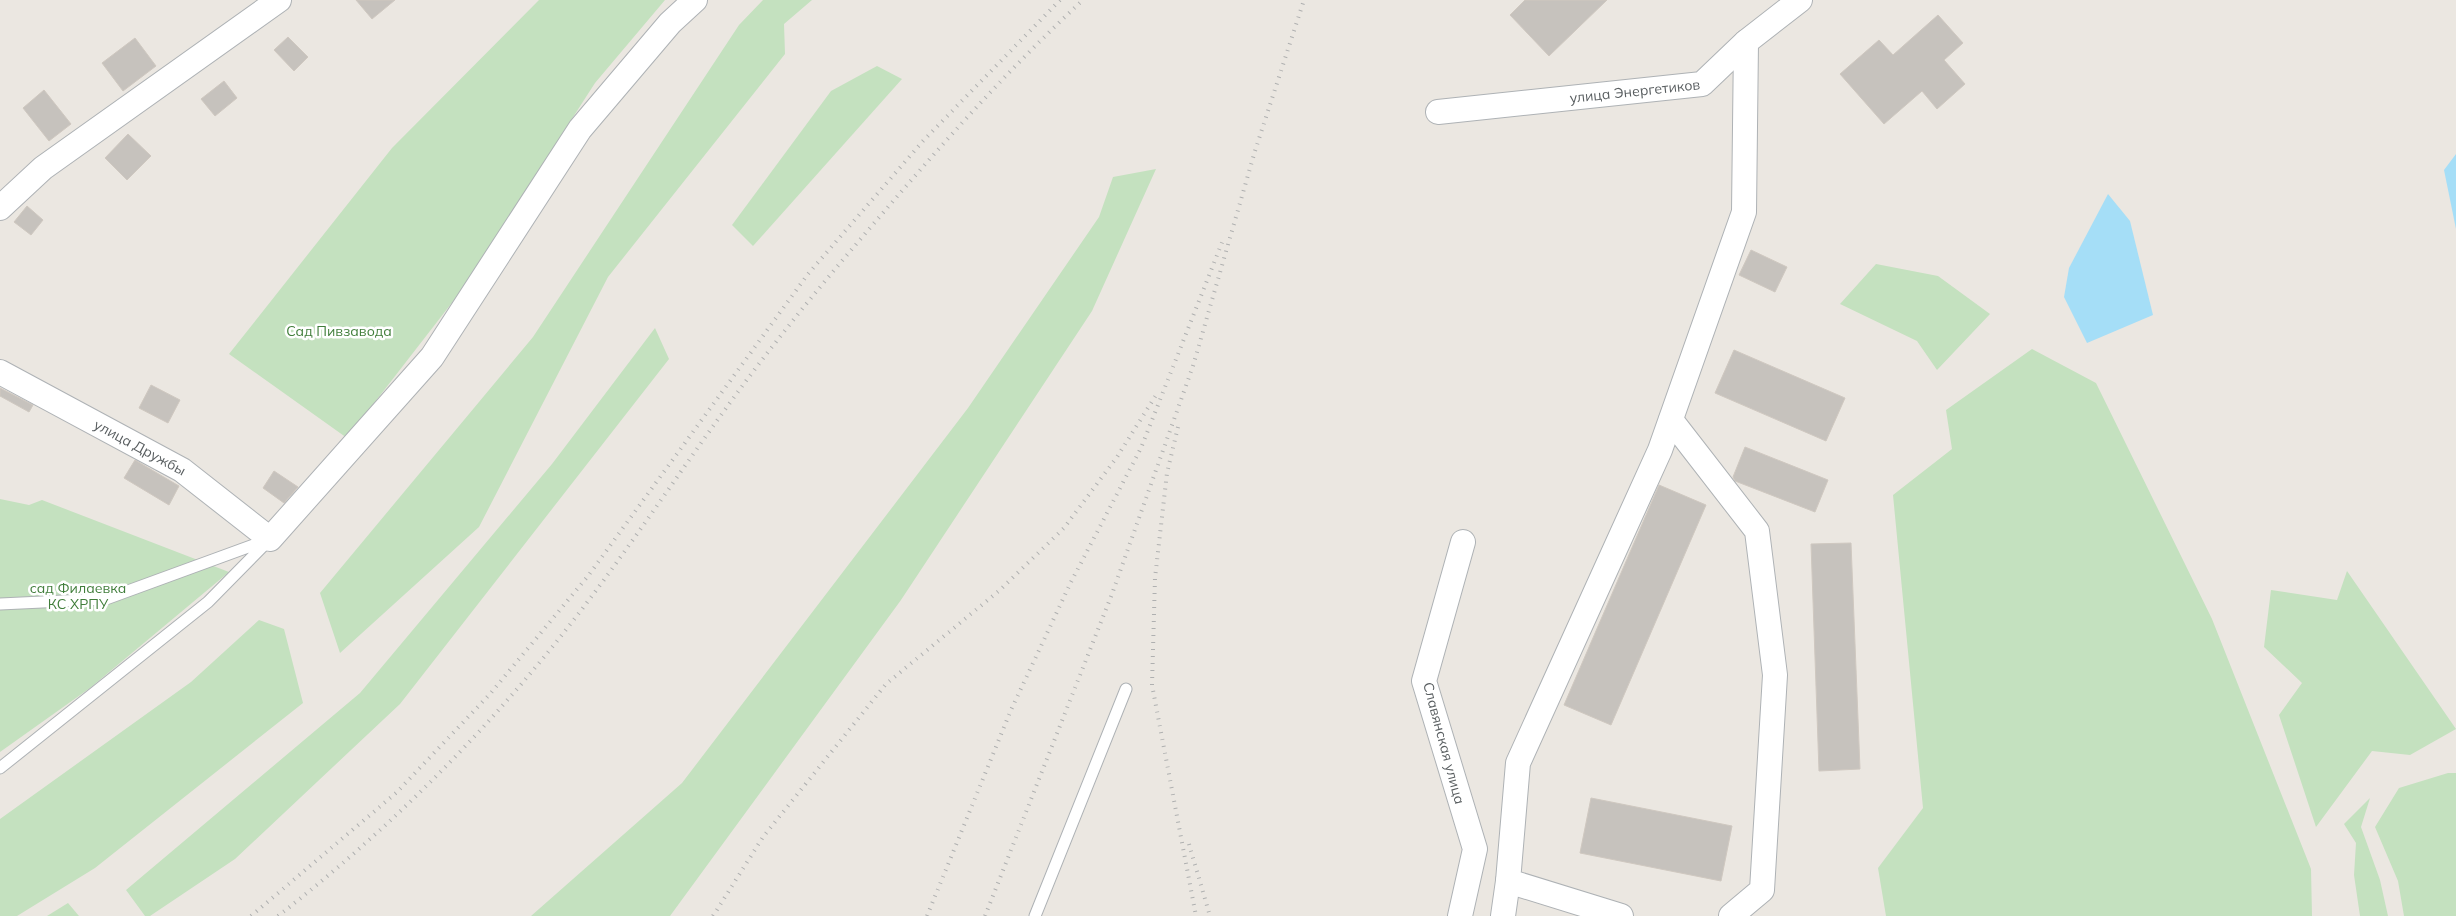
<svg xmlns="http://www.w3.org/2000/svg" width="2456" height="916" font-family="Mulish,sans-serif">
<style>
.green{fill:#c4e1bf}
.water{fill:#a5def7}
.building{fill:#c6c2bd;stroke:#cfc8c0}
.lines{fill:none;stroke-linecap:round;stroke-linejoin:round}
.service-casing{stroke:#aeb2b5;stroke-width:13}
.minor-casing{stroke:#aeb2b5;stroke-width:26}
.service{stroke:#fff;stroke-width:11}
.minor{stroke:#fff;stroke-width:24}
.rail{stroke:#afb0b0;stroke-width:4;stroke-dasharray:1 6;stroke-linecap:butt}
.labels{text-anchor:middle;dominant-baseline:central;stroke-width:5;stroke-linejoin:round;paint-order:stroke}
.street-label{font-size:14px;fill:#595e60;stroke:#fff}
.park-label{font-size:14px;fill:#417e3b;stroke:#fff}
</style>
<rect width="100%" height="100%" fill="#ebe7e1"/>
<g class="green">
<path d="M539,0H665L595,83L461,291L347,438L229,354L392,148Z"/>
<path d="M763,0H812L784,24L785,54L608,277L479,527L340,653L320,593L533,337L739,25Z"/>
<path d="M877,66L902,79L753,246L732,225L831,91Z"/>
<path d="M1156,169L1092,311L901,600L670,916H531L682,783L968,408L1099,217L1113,177Z"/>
<path d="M1876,264L1938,276L1990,314L1937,370L1917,341L1840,304Z"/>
<path d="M655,328L669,359L400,704L235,859L150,916H145L126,890L360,693L552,464Z"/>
<path d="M2032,349L2096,383L2212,619L2311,869L2312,916H1886L1878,868L1923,808L1893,495L1952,449L1946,410Z"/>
<path d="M0,499L29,505L42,500L229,572L90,688L0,752Z"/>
<path d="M2347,571L2456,729L2410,755L2372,751L2316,827L2279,715L2302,683L2264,647L2271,590L2337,600Z"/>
<path d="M259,620L284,629L303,703L95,868L17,916H0V819L191,682Z"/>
<path d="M2448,773H2456V916H2404L2398,881L2375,827L2399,788Z"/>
<path d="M2370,798L2361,827L2380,880L2388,916H2360L2354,875L2356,843L2344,824Z"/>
<path d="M68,903L79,916H47Z"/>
</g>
<g class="water">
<path d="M2456,154V229L2444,170Z"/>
<path d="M2108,194L2130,221L2153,315L2087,343L2064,297L2069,268Z"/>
</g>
<g class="building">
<path d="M356,0H395L372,19Z"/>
<path d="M1525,0H1607L1549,56L1510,15Z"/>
<path d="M1938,15L1963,43L1944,60L1965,84L1937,109L1922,91L1884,124L1840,74L1879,40L1893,55Z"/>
<path d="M288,37L308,57L294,71L274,50Z"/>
<path d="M135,38L156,66L123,91L102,63Z"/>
<path d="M224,81L237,98L215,116L201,99Z"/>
<path d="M44,90L71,124L49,141L23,108Z"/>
<path d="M128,134L151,156L127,180L105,158Z"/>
<path d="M27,206L43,220L31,235L14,222Z"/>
<path d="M1751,250L1787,267L1775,292L1739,275Z"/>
<path d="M1734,350L1845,398L1826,441L1715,393Z"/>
<path d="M151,385L180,400L168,423L139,408Z"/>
<path d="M0,388L33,405L29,412L0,396Z"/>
<path d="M1745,447L1828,480L1815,512L1735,481L1733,477Z"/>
<path d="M135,460L179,486L169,505L124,478Z"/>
<path d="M274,471L298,487L284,503L263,488Z"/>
<path d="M1659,485L1706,505L1611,725L1564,705Z"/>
<path d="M1851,543L1860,769L1819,771L1811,544Z"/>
<path d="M1591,798L1732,826L1721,881L1580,853Z"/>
</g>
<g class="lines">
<defs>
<g id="service">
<path d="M0,604L106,599L270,539L208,602L0,768"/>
<path d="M1035,916L1126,689"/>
</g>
<g id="minor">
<path id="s1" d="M1438,112L1702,84L1746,42L1800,0"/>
<path d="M0,208L43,168L279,0"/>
<path id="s2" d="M0,372L182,470L270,539L432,357L580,129L670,23L695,0"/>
<path d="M1671,420L1757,531L1775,675L1762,890L1731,916"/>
<path d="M1460,916L1475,849L1424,681L1463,542"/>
<path d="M1503,916L1508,881"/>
<path d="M1621,916L1508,881L1518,763L1660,450L1744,212L1746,42"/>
</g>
</defs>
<use href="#service" class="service-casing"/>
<use href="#minor" class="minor-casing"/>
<use href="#service" class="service"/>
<use href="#minor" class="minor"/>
<g class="rail">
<path d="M1178,427L1167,473L1155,578L1152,685L1196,916"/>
<path d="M1189,844L1210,916"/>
<path d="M251,916L396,793L490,694L588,576L808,274L923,141L1060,0"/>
<path d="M278,916C372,843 458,760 534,669C612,577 677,473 749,377C797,313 849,252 901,192C959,125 1018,60 1083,0"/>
<path d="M713,916L763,837L886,684L1000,590L1064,528L1117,457L1158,392"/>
<path d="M927,916L1011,710L1071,582L1141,448L1223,240"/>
<path d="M985,916L1112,594L1193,366L1255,151L1304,0"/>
</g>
</g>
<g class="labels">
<g class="street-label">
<text stroke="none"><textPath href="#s1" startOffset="198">улица Энергетиков</textPath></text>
<text stroke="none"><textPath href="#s2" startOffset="159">улица Дружбы</textPath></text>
<text transform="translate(1444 743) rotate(75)">Славянская улица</text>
</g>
<g class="park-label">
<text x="339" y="331">Сад Пивзавода</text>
<text x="78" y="588">сад Филаевка<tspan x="78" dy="16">КС ХРПУ</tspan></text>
</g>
</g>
</svg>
